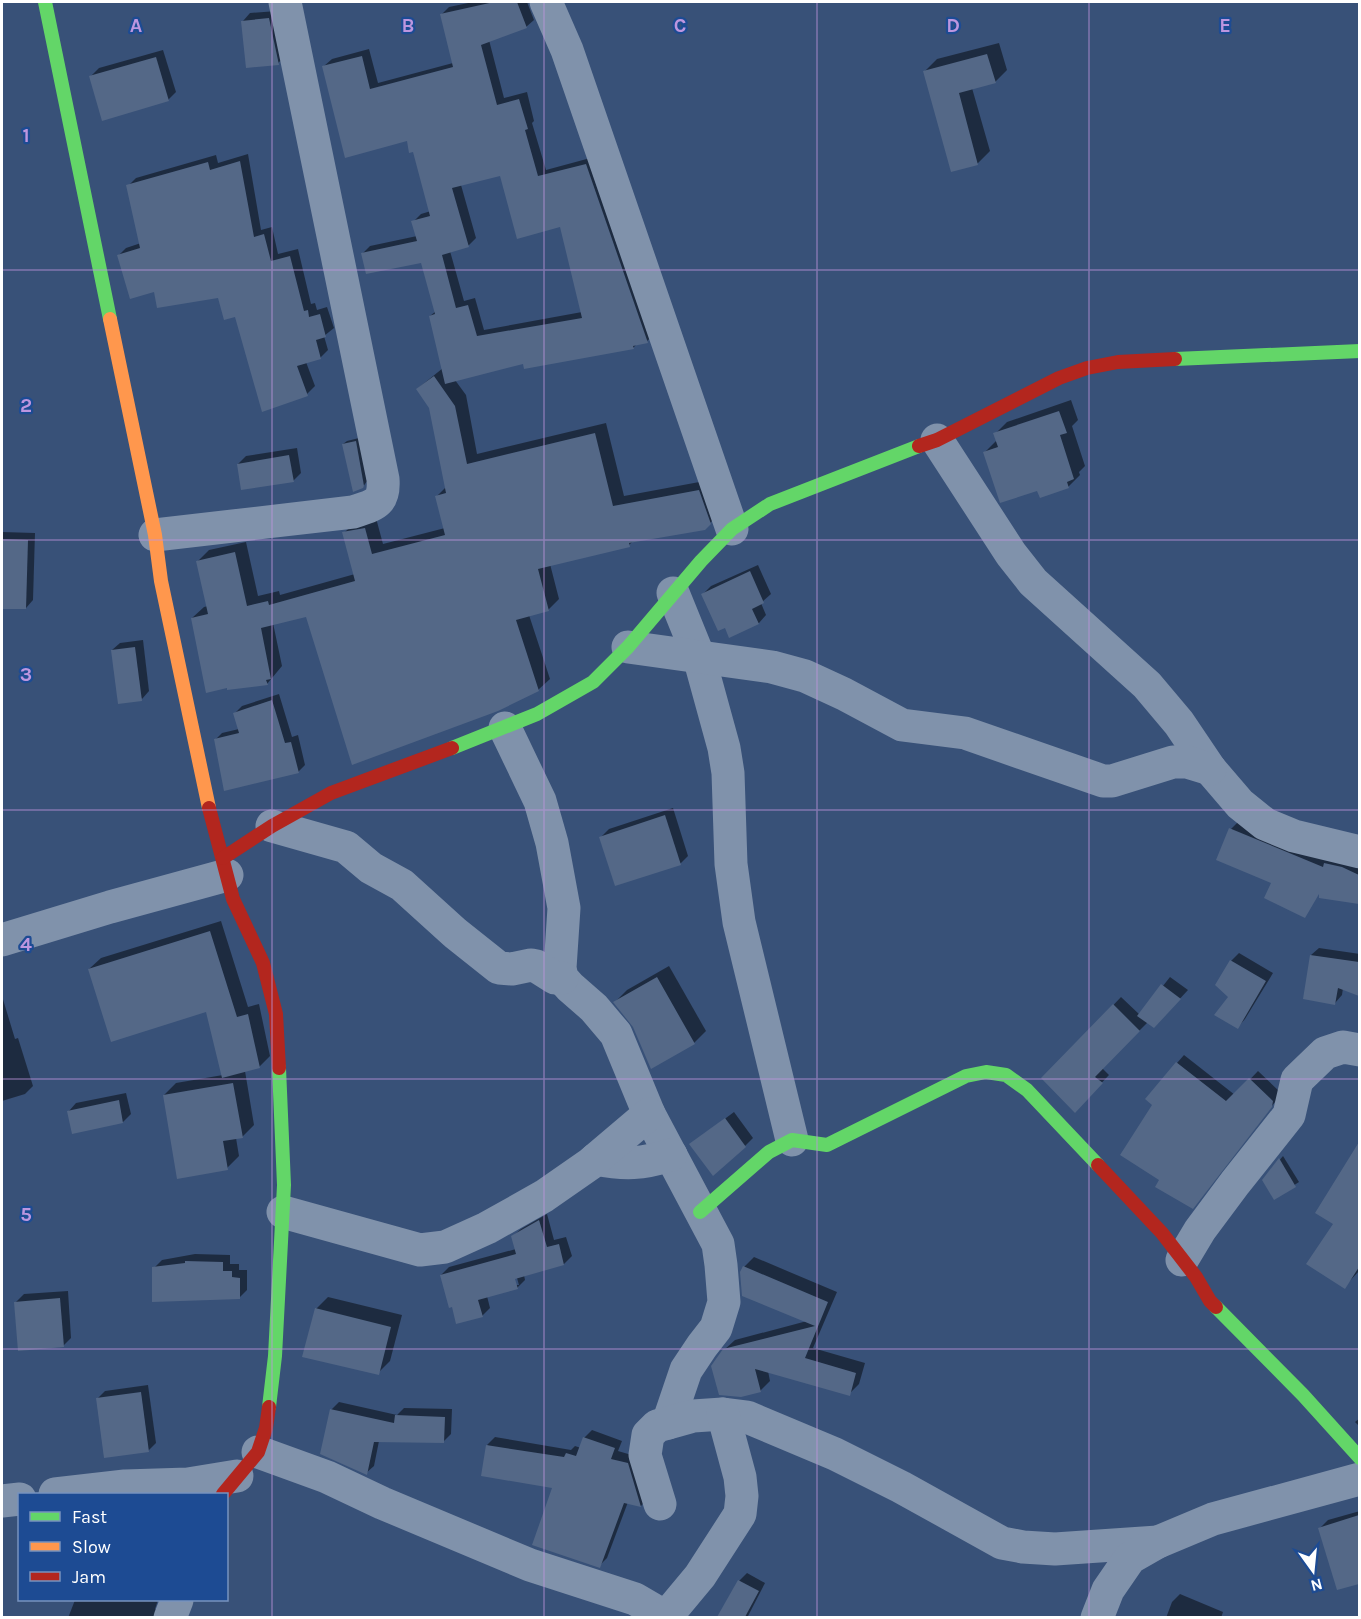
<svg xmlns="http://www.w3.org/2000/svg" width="1361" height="1619" font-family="Karla,sans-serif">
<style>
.shadow{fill:#0007;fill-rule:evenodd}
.building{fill:#546887;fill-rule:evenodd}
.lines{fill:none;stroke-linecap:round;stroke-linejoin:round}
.street{stroke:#8092ab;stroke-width:33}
.fast{stroke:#63d668;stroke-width:14}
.slow{stroke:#ff974d;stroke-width:14}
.jam{stroke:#b3261e;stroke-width:14}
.grid{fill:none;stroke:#bd96df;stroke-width:1.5;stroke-opacity:0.55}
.grid-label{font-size:20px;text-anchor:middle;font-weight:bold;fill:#bd96df;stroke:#1d4b93;stroke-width:4.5;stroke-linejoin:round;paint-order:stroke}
</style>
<rect width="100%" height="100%" fill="#385178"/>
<g class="shadow">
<path d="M473,2H527L534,20L526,27L489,40L504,98L527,92L534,121L532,123L546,170L594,157L655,334L647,341L637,344L633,348L524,362L455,380L466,395L477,454L606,423L624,496L710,480L721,512L705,528L634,540L629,545L550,564L559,599L548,610L529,615L550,679L538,690L307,616L273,623L282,666L267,684L192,618L204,607L208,606L198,561L209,550L246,542L258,596L279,591L280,595L355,574L344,533L355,522L376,518L383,544L445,528L436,497L447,486L431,408L417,389L443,368L430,316L436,311L423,261L363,253L370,246L417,236L413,222L421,214L431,211L414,151L408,139L324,66L332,59L369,49L378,83L453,63L441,15L449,7ZM501,174L561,226L582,312L484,330L475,298L464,301L450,251L469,245L476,238L461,185Z"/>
<path d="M277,11L286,56L278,63L243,21L250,13Z"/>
<path d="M999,43L1007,70L995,82L972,88L990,151L978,163L952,170L925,71L937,59Z"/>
<path d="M163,50L176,92L168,100L91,76L99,68Z"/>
<path d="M248,154L261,230L272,227L278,254L298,249L311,304L315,303L317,310L327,307L334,328L324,336L328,350L320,358L306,362L315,386L307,394L219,296L155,290L118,256L126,248L141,243L128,186L136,178L216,155L218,163Z"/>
<path d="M1071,400L1078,420L1072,426L1085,466L1079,472L1080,475L1068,487L1038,489L985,452L997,440L995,434L1007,422Z"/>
<path d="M359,438L367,481L363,487L343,444L347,441Z"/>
<path d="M297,448L301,473L293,481L238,464L246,456Z"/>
<path d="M2,532L35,533L33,600L26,608L2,607Z"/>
<path d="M758,565L771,594L761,603L766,615L759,623L730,636L725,626L703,594L711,586Z"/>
<path d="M143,640L149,691L142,699L112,650L120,643Z"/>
<path d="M279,694L292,737L298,735L305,765L298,772L215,740L222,733L239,729L235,713L242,706Z"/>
<path d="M673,808L688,856L681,863L616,885L601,837L609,829Z"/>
<path d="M1239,821L1360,864V902L1320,897L1321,891L1273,882L1231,829Z"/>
<path d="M221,921L248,1007L259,1004L270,1056L259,1067L245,1071L254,1125L242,1137L236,1138L239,1156L227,1168L164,1095L176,1083L223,1075L207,1010L89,969L101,958Z"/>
<path d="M1319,948L1360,954V994L1343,988L1342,995L1335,1003L1311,955Z"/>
<path d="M1239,953L1273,973L1245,1019L1238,1027L1230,996L1217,985L1231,961Z"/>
<path d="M669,966L706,1031L694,1043L634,1026L615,1002L627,990Z"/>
<path d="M1170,977L1188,990L1162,1018L1148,1022L1102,1068L1109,1075L1075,1111L1044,1078L1121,997L1140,1015Z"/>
<path d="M2,996L15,1039L18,1038L33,1086L25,1094L2,1101Z"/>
<path d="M1184,1055L1235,1095L1258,1071L1280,1092L1279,1097L1200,1199L1161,1180L1177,1063Z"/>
<path d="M126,1093L131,1114L123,1122L69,1111L76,1103Z"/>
<path d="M734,1112L753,1138L745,1146L691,1144Z"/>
<path d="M1357,1154L1360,1156V1270L1344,1287L1335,1223Z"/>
<path d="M1283,1156L1299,1182L1274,1198L1263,1180Z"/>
<path d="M547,1214L554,1240L566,1237L572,1256L564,1264L524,1275L525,1280L517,1288L487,1296L490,1308L482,1316L441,1275L449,1267L516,1249L513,1236L521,1229ZM515,1271L519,1285H515L512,1272Z"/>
<path d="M195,1254L230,1255V1264H239V1270H247V1290L239,1298L154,1268L162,1260Z"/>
<path d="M754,1257L837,1292L813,1348L865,1363L859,1384L849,1394L768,1371L770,1381L760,1391L724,1350L735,1340L807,1321L744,1267Z"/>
<path d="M68,1291L71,1338L63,1346L16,1302L24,1294Z"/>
<path d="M328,1297L402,1315L390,1361L378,1373L316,1309Z"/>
<path d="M148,1385L156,1443L148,1451L97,1399L105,1391Z"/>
<path d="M339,1402L397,1415L404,1408L452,1409L451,1434L443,1442L379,1441L374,1466L366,1473L331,1410Z"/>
<path d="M1360,1418V1427L1355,1422Z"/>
<path d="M592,1430L622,1441L618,1451L635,1456L648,1498L641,1506L628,1502L607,1558L599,1566L554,1487L487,1445L495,1437L571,1450L575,1446L581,1448L584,1438Z"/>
<path d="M1360,1511V1582L1338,1589L1320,1528L1328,1520Z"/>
<path d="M747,1573L765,1583L747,1618H719L739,1581Z"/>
<path d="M1180,1594L1223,1612L1221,1618H1166L1172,1602Z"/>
<path d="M75,1600H158L155,1609L161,1612L160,1618H68Z"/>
</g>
<g class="building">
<path d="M494,2H517L527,28L481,45L497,105L519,99L528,129L525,130L538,176L586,164L648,343L633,346L634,349L524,369L523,364L445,384L429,316L435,314L421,263L366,274L361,253L417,241L411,221L430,216L413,152L409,153L407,141L345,158L322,66L362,56L370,89L453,67L440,14ZM500,176L517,239L560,227L582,318L477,336L468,305L456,308L442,255L469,247L452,188Z"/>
<path d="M269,18L279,65L246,68L241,21Z"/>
<path d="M987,54L996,83L959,93L978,165L951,172L923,71Z"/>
<path d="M156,57L169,101L102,121L89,76Z"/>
<path d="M240,161L254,237L264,234L271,261L290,256L304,311L308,310L309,317L320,314L326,337L316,340L321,359L297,366L308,396L262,412L235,317L224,320L218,298L157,308L154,292L130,299L117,255L140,248L126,185L208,162L210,170Z"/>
<path d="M434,376L455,406L467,464L595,433L613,506L699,490L711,524L705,530L629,543L630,547L538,569L549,611L516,620L539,691L498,711L352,765L306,617L261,628L271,679L266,680L268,685L227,690V688L206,693L191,618L208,614L196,561L235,552L247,606L268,601L269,605L355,581L342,532L365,528L372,554L445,535L435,496L446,493L429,408L416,389Z"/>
<path d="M1059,411L1067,433L1060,435L1074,479L1067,482L1069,488L1040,498L1037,491L1000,503L983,452L998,447L993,433Z"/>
<path d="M356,441L364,486L363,488L353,492L342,444Z"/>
<path d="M289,455L294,482L241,490L237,464Z"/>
<path d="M2,539L28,540L26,609H2Z"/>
<path d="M750,571L764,603L752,609L759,624L729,638L725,628L718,631L701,594Z"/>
<path d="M135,647L142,701L118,704L111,650Z"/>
<path d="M272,700L285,743L291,742L299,773L224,791L214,739L239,733L233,713Z"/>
<path d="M665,815L681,865L615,886L599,837Z"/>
<path d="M1229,828L1323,867L1324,863L1342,867L1359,875V904L1319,898V894L1305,918L1264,898L1271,883L1216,860Z"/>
<path d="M210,931L237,1017L248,1014L260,1068L222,1078L206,1012L111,1042L88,969Z"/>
<path d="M1310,955L1359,962V996L1338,988L1335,1005L1303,999Z"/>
<path d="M1230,960L1266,981L1238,1029L1214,1015L1228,997L1215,985Z"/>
<path d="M657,977L695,1044L651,1069L633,1027L613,1002Z"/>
<path d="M1161,984L1181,999L1154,1028L1137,1016Z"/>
<path d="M1113,1004L1140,1031L1095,1077L1103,1083L1075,1113L1041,1078Z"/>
<path d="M1176,1062L1226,1101L1249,1078L1273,1101L1272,1107L1193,1209L1155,1187L1159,1180L1120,1155L1152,1105L1145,1099Z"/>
<path d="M233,1083L243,1138L223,1141L228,1170L177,1179L163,1095Z"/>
<path d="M119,1100L123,1123L72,1134L67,1111Z"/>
<path d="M725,1118L746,1147L713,1176L689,1144Z"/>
<path d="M1359,1142V1267L1345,1289L1306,1264L1333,1224L1315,1213Z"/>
<path d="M1279,1158L1296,1187L1274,1200L1262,1180Z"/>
<path d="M539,1220L547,1247L559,1244L564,1265L515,1279L518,1289L478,1300L483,1317L456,1324L452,1307L449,1308L440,1275L516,1254L511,1236Z"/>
<path d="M185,1261L223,1262V1271H232V1277L240,1278V1299L152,1302V1267L185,1263Z"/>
<path d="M743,1266L828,1302L805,1358L856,1373L850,1396L755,1369L761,1392L741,1397L719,1395L711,1366L723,1349L815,1326L742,1296L740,1272Z"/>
<path d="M60,1298L64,1347L18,1351L14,1302Z"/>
<path d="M315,1308L391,1327L379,1375L302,1357Z"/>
<path d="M141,1392L149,1452L104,1458L96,1398Z"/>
<path d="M330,1409L394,1423L395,1415L445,1417L444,1443L374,1442L367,1475L320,1454Z"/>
<path d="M583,1437L615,1448L611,1459L628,1463L641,1507L624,1503L600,1568L532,1545L552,1488L481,1476L486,1445L564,1457L566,1453L576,1456Z"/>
<path d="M1359,1515V1584L1337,1590L1318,1528Z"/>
<path d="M738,1580L759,1591L745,1617H717Z"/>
</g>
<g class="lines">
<g class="street">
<path d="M546,2L567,50L732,529"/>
<path d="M937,440L1011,554L1033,582L1147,685L1179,723L1210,769L1240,804L1265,824L1294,836L1360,852"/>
<path d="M155,535L353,512C374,505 385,504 383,479L285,2"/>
<path d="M673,593L699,657L724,748L728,773L731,864L739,922L792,1140"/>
<path d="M628,647L772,667L805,676L844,694L902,725L965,733L1103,781H1112L1173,762H1187L1210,769"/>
<path d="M505,728L540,801L552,843L564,908L560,968L562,978L570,987L594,1008L616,1034L649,1114L718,1244L721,1265L724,1302L716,1328L702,1346L686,1370L668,1423"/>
<path d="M272,826L346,847L371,868L402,885L455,933L499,968L512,969L531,965L536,966L555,978H562"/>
<path d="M2,940L110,907L227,875"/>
<path d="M596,1159C625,1165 642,1164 671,1155"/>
<path d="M283,1212L420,1250L445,1247L487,1228L544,1196L590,1164L649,1114"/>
<path d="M1182,1260L1200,1230L1235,1183L1289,1115L1297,1080L1325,1053L1343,1047L1360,1050"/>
<path d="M258,1452L327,1477L382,1503L530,1565L635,1599L659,1613L662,1618"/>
<path d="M55,1494L125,1486L188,1484L237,1476"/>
<path d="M2,1501L20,1499"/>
<path d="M660,1504L645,1455L648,1435L657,1426L693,1416L723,1414L747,1417L835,1454L901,1487L1002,1543L1023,1547L1055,1549L1158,1542"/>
<path d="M170,1618L177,1600"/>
<path d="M665,1618L700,1576L740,1514L742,1496L740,1477L723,1414"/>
<path d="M1097,1618L1108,1590L1130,1558L1158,1542L1213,1519L1360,1479"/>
</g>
<g class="fast">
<path d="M45,2L110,319"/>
<path d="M1175,359L1360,351"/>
<path d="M452,748L537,714L593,682L628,647L701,561L732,529L770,504L919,446"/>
<path d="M700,1212L769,1152L792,1140L827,1145L966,1076L986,1072L1006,1075L1027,1090L1098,1165"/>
<path d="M1216,1307L1303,1395L1360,1458"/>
<path d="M269,1407L275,1356L284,1185L279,1068"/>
</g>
<path class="slow" d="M110,319L155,535L161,581L209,808"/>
<g class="jam">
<path d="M919,446L937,440L1059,378L1087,368L1118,362L1175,359"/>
<path d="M209,808L233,899L263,963L276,1014L279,1068"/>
<path d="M223,858L272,826L331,793L452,748"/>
<path d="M1098,1165L1162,1233L1196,1277L1210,1301L1216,1307"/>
<path d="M223,1494L258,1452L266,1428L269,1407"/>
</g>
</g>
<path class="grid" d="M272,2V1618M544,2V1618M817,2V1618M1089,2V1618M2,270H1360M2,540H1360M2,810H1360M2,1079H1360M2,1349H1360"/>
<g class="grid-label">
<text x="136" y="32">A</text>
<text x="408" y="32">B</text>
<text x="680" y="32">C</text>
<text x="953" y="32">D</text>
<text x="1225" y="32">E</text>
<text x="26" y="142">1</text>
<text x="26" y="412">2</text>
<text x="26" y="681">3</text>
<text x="26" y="951">4</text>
<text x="26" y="1221">5</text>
</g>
<rect width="1361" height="1619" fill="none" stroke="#ffffff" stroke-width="6"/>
<rect x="18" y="1493" width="210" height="108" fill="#1d4b93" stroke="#7793be" stroke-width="1.5"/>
<rect x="30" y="1512" width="30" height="9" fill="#63d668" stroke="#7793be" stroke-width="1.5"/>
<text x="72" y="1523" font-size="18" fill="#ffffff">Fast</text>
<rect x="30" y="1542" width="30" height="9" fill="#ff974d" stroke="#7793be" stroke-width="1.5"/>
<text x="72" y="1553" font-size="18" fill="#ffffff">Slow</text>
<rect x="30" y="1572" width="30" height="9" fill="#b3261e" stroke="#7793be" stroke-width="1.5"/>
<text x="72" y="1583" font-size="18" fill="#ffffff">Jam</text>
<g transform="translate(1313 1571) rotate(165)" stroke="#1d4b93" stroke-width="4.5" paint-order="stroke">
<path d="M0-4.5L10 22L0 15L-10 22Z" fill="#ffffff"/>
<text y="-9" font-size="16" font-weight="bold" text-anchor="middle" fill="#ffffff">N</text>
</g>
</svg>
